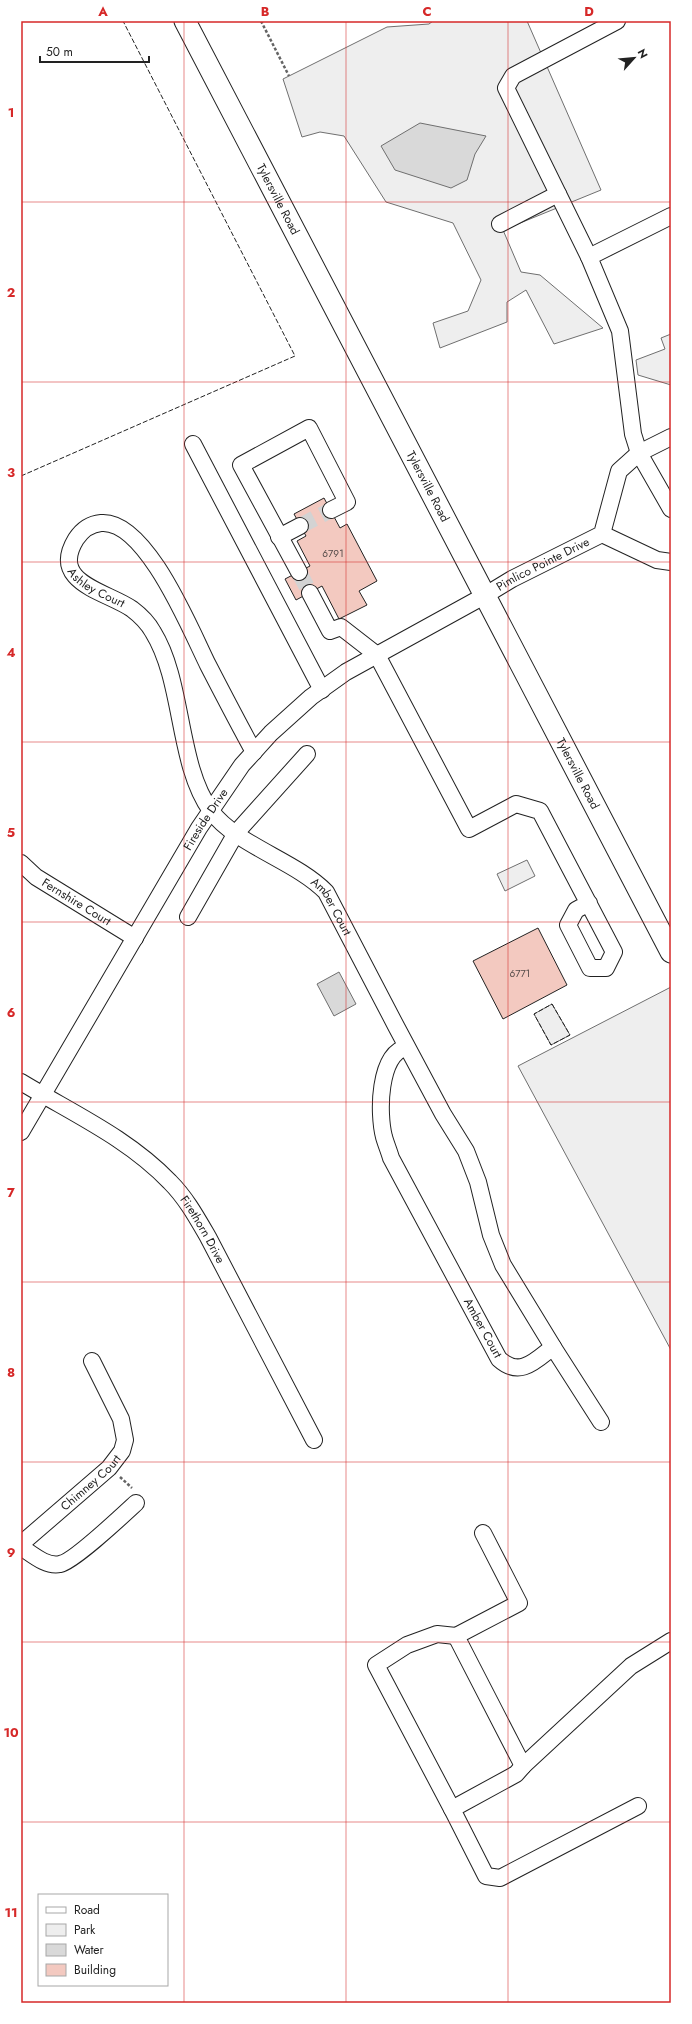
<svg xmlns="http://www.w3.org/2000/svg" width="692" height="2024" font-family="Jost,sans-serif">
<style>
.green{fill:#eee;stroke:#6f6f6f}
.water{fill:#d9d9d9;stroke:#6f6f6f}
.building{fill:#f3c9c0;stroke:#222}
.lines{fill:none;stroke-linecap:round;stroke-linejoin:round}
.minor-tunnel{stroke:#d3d3d3;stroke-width:16;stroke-dasharray:16 8;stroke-linecap:butt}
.minor-casing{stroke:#222;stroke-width:18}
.major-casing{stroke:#222;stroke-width:23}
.path{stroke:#646464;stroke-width:2.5;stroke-dasharray:3 2;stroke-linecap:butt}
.minor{stroke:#fff;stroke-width:16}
.major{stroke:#fff;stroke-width:21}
.fence{stroke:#222;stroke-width:1;stroke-dasharray:5 2;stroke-linecap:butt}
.grid{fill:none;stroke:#d62828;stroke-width:1;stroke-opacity:0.55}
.labels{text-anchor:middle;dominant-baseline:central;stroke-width:3;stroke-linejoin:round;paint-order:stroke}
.number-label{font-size:10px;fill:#564c4a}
.street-label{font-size:12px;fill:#222;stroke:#fff}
.neatline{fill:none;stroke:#d62828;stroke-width:1.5}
.grid-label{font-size:13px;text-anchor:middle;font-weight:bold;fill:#d62828}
</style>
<rect width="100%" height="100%" fill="#fff"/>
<g class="green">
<path d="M433,21H527L601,190L503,230L521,272L540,275L603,328L554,344L526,290L507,302V322L440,348L433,323L468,311L481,280L453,223L386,202L344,136L320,132L302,137L283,79L387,27L429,24Z"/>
<path d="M671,334V385L638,375L636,360L665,349L661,338Z"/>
<path d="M527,860L535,876L505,891L497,874Z"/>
<path d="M671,987V1350L518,1066Z"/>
<path d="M552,1004L570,1035L551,1045L534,1014Z"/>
</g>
<g class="water">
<path d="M420,123L486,136L475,154L467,180L451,188L395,170L381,146Z"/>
<path d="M339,972L356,1004L334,1016L317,984Z"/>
</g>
<g class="building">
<path d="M324,498L340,528L347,524L377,581L359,591L367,605L339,619L322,586L296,600L285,579L310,566L297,541L306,536L294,514Z"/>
<path d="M538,928L567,985L503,1019L473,961Z"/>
</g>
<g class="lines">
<g class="minor-tunnel">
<path d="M300,526L331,510"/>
<path d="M299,572L310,593"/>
</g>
<defs>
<g id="minor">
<path d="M671,216L589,257L620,331L633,434L639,453L671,509"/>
<path d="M500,224L558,194"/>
<path d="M589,257L506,88L513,76L617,21"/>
<path d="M193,444L322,690"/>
<path d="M602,534L657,560L671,562"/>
<path d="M279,537L300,526"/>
<path d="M299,572L241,465L309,428L347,502L331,510"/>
<path d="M310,593L330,631L341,627L377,655L469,829L516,804L540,811L614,952L606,968H590L568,925L576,910L589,903"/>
<path id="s1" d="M254,752C238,723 223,694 208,665C191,631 146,519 101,523C90,524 82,530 76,539C49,583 106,591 132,609C140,615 148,623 153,632C184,682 177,764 211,811C236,845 296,861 326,892L397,1028L443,1114L466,1151L478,1182L491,1235L503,1265L553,1347C535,1361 520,1378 499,1359L391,1158C389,1151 386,1144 384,1137C378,1114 378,1054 407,1047"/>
<path id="s2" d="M21,863L36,877L135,938"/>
<path d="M188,917L236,833L307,754"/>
<path id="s3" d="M21,1082C72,1113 128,1138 170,1182C186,1198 197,1218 208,1237L314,1440"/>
<path id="s4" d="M21,1132L199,828L242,765L271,733L311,697L346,672L484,596L512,579L602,534L619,471L639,453L671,437"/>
<path d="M553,1347L601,1422"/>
<path d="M483,1533L519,1603L456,1636L523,1766L631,1666L671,1641"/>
<path id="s5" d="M21,1544L109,1468L122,1451L125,1440L121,1419L92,1361"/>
<path d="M21,1547C32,1554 46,1567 60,1564C73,1562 123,1515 136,1503"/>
<path d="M523,1766L516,1774L452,1809L486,1876L500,1878L638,1806"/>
<path d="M452,1809L376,1665L407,1645L437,1634L456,1636"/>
</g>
<g id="major">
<path id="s6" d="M185,21L671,952"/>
</g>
</defs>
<use href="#minor" class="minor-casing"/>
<use href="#major" class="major-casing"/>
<g class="path">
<path d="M261,21L289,76"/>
<path d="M120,1477L132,1488"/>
</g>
<use href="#minor" class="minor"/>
<use href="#major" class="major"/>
<g class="fence">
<path d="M21,476L295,356L123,21"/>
<path d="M552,1004L570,1035L551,1045L534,1014Z"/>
</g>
</g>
<path class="grid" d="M184,21V2003M346,21V2003M508,21V2003M21,202H671M21,382H671M21,562H671M21,742H671M21,922H671M21,1102H671M21,1282H671M21,1462H671M21,1642H671M21,1822H671"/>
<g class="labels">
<g class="number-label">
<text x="333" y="553">6791</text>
<text x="520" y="973">6771</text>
</g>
<g class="street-label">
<text stroke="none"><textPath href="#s6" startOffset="201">Tylersville Road</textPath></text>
<text stroke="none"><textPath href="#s6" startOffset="525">Tylersville Road</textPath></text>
<text stroke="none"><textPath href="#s4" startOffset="793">Pimlico Pointe Drive</textPath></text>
<text stroke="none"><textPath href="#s1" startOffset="378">Ashley Court</textPath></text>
<text stroke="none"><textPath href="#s6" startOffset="849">Tylersville Road</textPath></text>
<text stroke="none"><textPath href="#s4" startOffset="363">Fireside Drive</textPath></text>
<text stroke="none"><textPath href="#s2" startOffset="68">Fernshire Court</textPath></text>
<text stroke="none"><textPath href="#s1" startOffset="797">Amber Court</textPath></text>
<text stroke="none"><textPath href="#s3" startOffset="238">Firethorn Drive</textPath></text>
<text transform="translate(483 1328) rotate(61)">Amber Court</text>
<text stroke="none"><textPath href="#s5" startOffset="93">Chimney Court</textPath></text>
</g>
</g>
<rect width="692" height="2024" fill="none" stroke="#ffffff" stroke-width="44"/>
<rect x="38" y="1894" width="130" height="92" fill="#ffffff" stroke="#a7a7a7"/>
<rect x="46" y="1907" width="20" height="6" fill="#ffffff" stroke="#a7a7a7"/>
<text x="74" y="1914" font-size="12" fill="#222222">Road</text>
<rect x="46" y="1924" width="20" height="12" fill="#eeeeee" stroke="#a7a7a7"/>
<text x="74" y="1934" font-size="12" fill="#222222">Park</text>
<rect x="46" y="1944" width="20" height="12" fill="#d9d9d9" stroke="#a7a7a7"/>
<text x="74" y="1954" font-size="12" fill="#222222">Water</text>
<rect x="46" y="1964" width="20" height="12" fill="#f3c9c0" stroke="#a7a7a7"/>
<text x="74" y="1974" font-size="12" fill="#222222">Building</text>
<g transform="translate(634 58) rotate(63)" stroke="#ffffff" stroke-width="3" paint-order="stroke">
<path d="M0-3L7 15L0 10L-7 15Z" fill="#222222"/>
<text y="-6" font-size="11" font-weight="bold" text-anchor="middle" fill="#222222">N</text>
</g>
<path d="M40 56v6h109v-6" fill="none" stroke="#222222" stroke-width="2"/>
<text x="46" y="56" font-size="12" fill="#222222" stroke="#ffffff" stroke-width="3" paint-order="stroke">50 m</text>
<rect x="22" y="22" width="648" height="1980" class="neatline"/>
<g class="grid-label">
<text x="103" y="16">A</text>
<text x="265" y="16">B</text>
<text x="427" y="16">C</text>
<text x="589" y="16">D</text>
<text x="11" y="117">1</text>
<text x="11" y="297">2</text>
<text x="11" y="477">3</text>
<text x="11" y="657">4</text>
<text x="11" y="837">5</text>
<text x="11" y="1017">6</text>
<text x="11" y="1197">7</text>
<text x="11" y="1377">8</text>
<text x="11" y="1557">9</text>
<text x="11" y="1737">10</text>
<text x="11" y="1917">11</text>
</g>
</svg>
